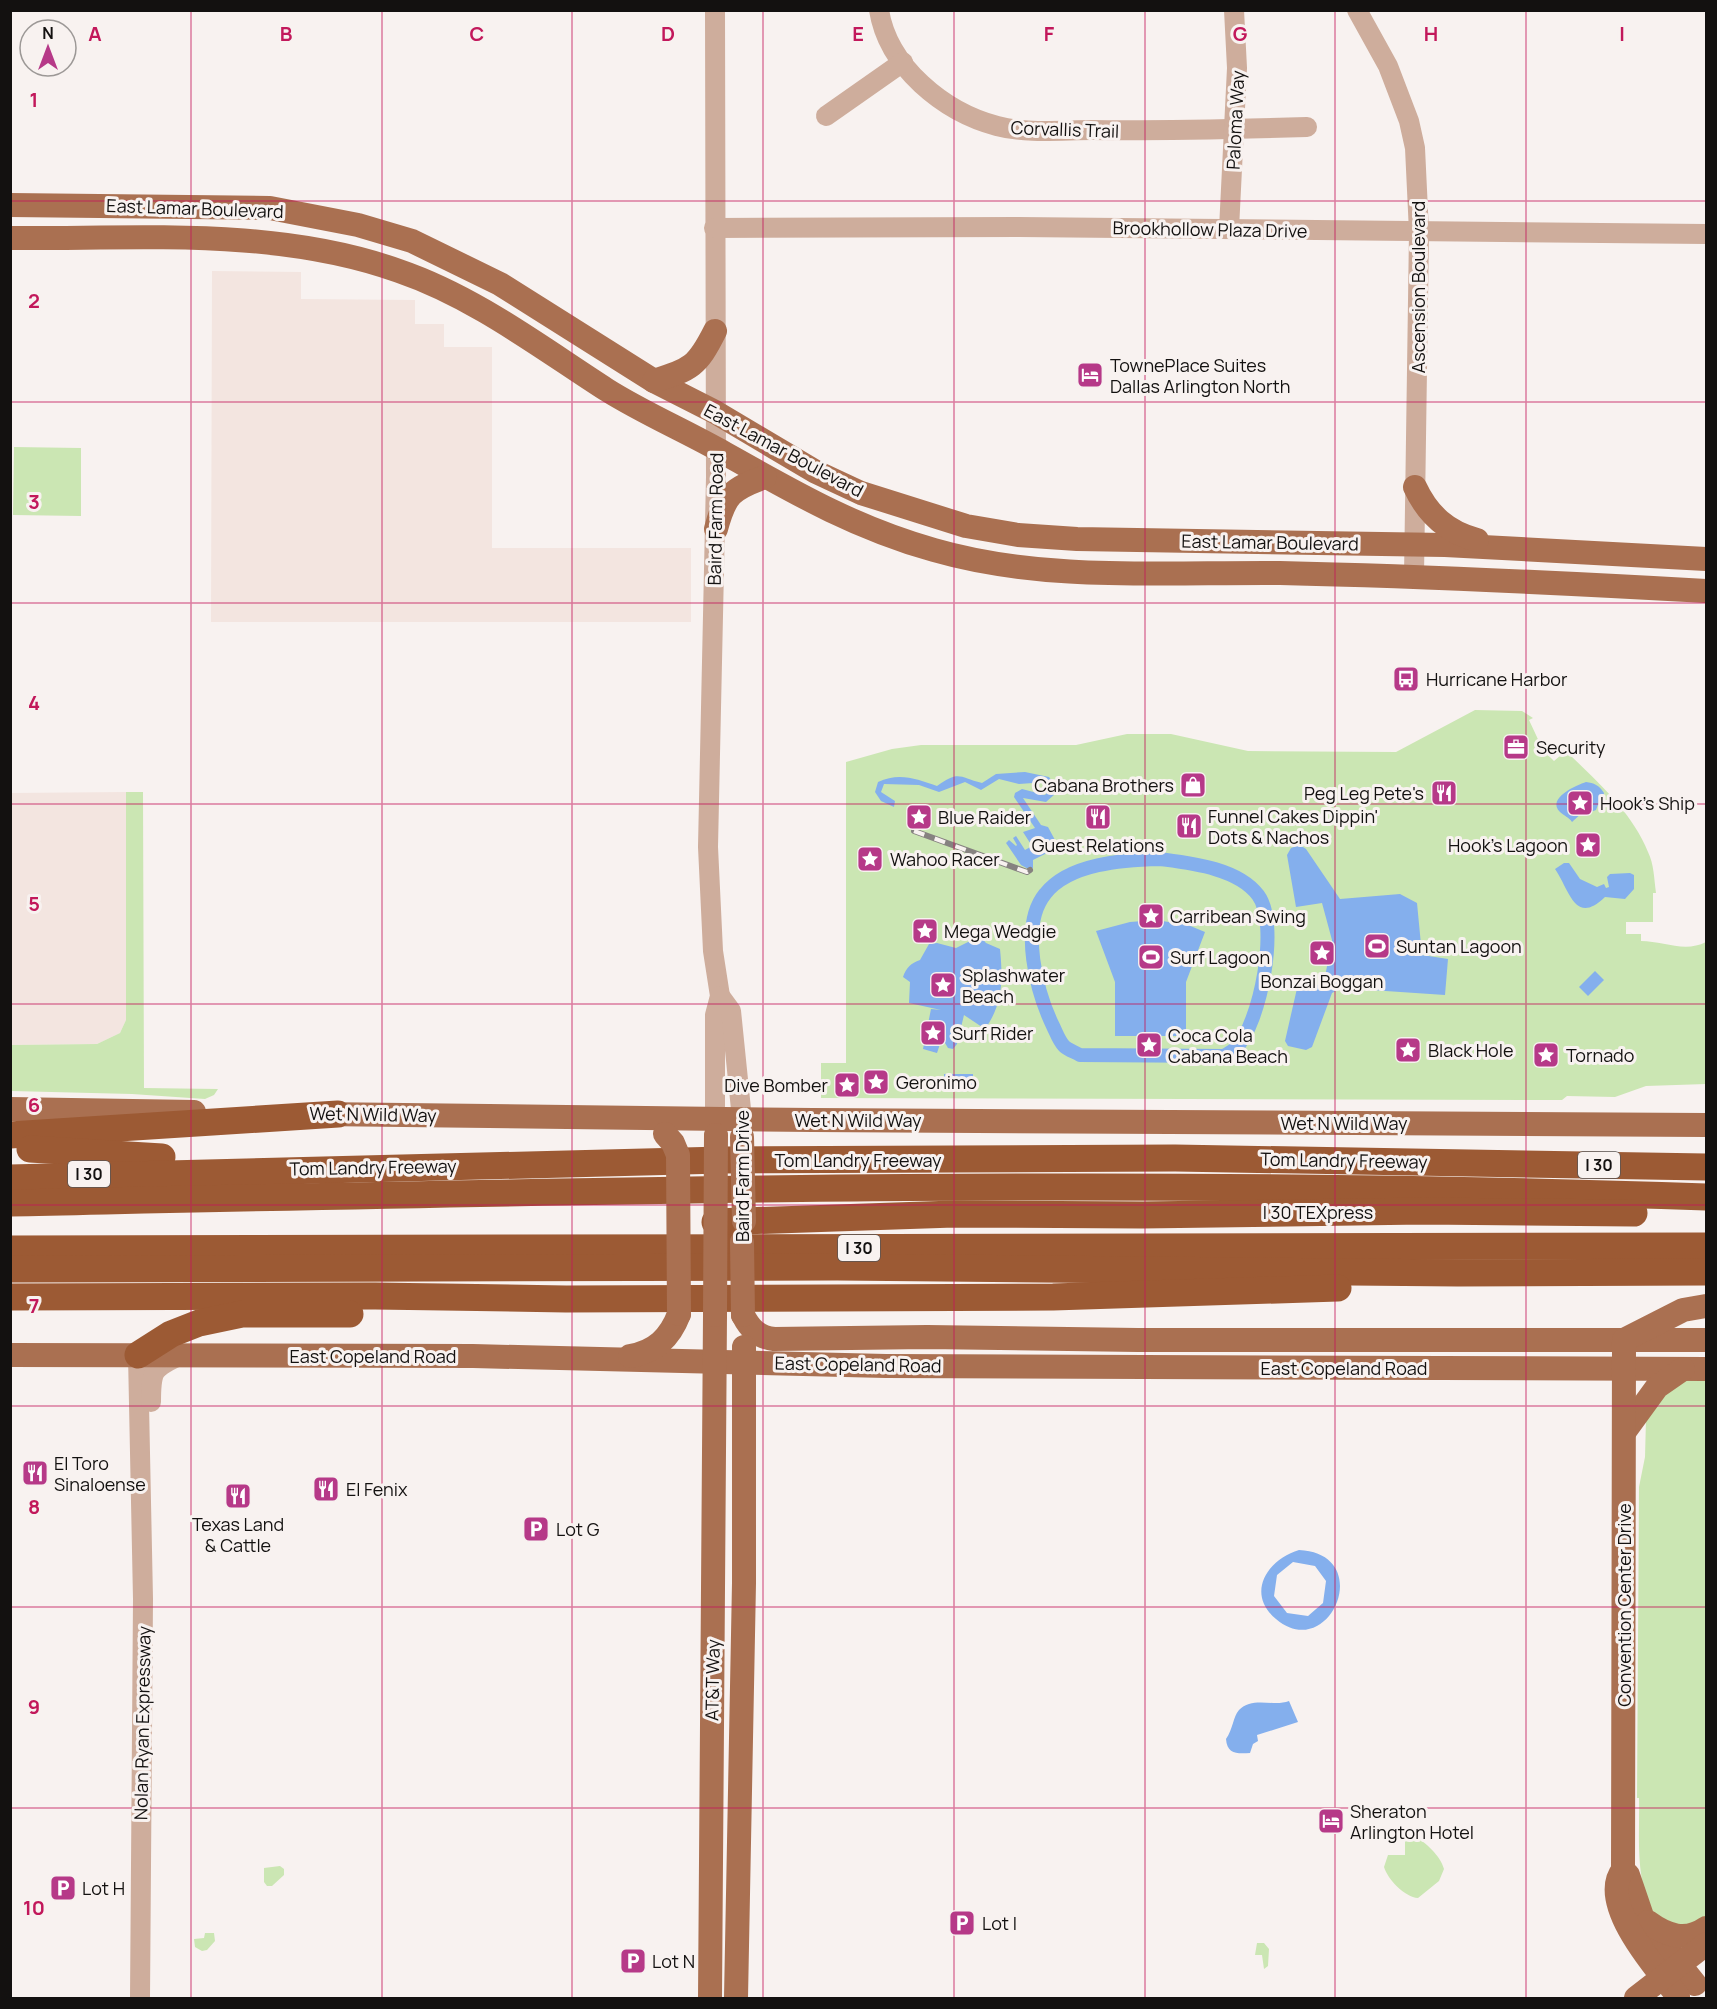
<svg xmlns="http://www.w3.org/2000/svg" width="1717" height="2009" font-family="Manrope,sans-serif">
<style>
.built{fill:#f3e5e0}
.green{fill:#cbe6b3}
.water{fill:#84afed;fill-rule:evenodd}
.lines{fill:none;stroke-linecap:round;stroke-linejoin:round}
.canal{stroke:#84afed;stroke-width:14}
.minor{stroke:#cead9c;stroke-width:20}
.major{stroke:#aa7051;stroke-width:24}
.highway{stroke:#9c5a34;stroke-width:27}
.rail-casing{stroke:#868280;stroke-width:6}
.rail{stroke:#f8f2f0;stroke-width:4;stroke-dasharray:11;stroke-linecap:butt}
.major-bridge{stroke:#aa7051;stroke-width:24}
.grid{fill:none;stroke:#c2185b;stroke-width:1.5;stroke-opacity:0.55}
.labels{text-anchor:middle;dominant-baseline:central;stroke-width:6;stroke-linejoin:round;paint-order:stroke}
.shield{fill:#f8f2f0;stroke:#585453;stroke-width:1.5}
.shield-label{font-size:16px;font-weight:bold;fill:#131110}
.street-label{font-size:18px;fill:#131110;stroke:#f8f2f0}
.poi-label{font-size:18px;fill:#131110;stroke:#f8f2f0;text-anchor:start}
.grid-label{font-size:20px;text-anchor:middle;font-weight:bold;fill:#c2185b;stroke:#f8f2f0;stroke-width:6;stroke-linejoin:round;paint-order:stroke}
</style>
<rect width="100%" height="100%" fill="#f8f2f0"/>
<g class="built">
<path d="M212,271L301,272V299L415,300V324H444V347H492V548H691V622H211Z"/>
<path d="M126,792V1020L120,1033L97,1044L11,1045L10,793Z"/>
</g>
<g class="green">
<path d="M14,447L81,448V516L13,515Z"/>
<path d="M1475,710L1522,711L1533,718L1529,720L1543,750L1554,761L1561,755H1570C1599,783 1633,814 1648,852C1654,864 1654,879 1656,893H1653V922H1626V934H1641V941C1663,941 1685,953 1706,942V1084L1646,1086L1615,1097L1567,1096L1562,1100L821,1098V1063H846V762L892,749L921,745H1076L1127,734H1171L1248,751L1396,752Z"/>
<path d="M126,792H143L144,1088L218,1089L214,1095L205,1099L132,1094L11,1091V1045L97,1044L120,1033L126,1020Z"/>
<path d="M1706,1377V1919L1685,1928L1655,1915C1634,1881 1640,1836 1639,1798H1637L1639,1487L1645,1457L1646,1419L1673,1383Z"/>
<path d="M1413,1837C1425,1840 1441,1857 1444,1869L1439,1881L1418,1898C1405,1897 1388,1880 1384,1867L1388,1855H1405V1840Z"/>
<path d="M280,1866L284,1869V1875L272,1886H267L264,1882V1868Z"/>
<path d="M205,1933H214L215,1941L207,1950L202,1951L195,1947L194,1939L204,1938Z"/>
<path d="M1264,1943L1269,1949L1268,1966L1264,1969L1262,1955H1255L1257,1943Z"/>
</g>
<g class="water">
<path d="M1025,772L1049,777L1056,787L1055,794L1046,802L1023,798L1041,825L1048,827L1055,840L1045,847L1047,853L1033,860V868L1030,870L1021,865L1006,843L1009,840L1016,846L1017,845L1013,838L1016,836L1025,850L1032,846L1023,832L1035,828L1014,797L1015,793L1022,789L1045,795L1050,789L1047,782L1019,784L999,779L981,790L965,782L939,792L919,785L884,784L881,792L895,801L894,807L881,801L875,792L878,782C899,772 917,779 937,786C959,770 959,777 982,783L996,774Z"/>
<path d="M1586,782C1594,783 1599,785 1604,793L1602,802H1599L1596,810L1585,814L1583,812L1572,822C1569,817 1564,816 1560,812C1546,798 1577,785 1586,782Z"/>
<path d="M1300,845L1306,849L1340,899L1400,894L1417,903L1422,955L1448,959L1445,995L1341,988L1332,993L1312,1047L1306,1050L1288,1046L1285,1041L1298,984L1320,985L1324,982L1332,940L1322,903L1296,907L1287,855L1291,848Z"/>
<path d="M1564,863H1569L1580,879L1597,887L1604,884L1606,888L1609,887L1607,877L1610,874L1630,873L1634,875V889L1625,899L1605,897C1575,926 1570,891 1555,869Z"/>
<path d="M1156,920L1188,925L1205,932L1186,982V1036H1115V982L1096,931L1130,922Z"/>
<path d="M980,936L986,943L1000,949C1003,980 1003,1004 985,1029L964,1015L957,1044L953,1049L948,1048L942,1038L937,1053L923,1049L931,1009L941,1010L909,1003L910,982L903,977C906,968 911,963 920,960L929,944L937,943L956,948Z"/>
<path d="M1595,971L1604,980L1588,996L1579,987Z"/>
<path d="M944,1074H973V1088H945Z"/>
<path d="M1299,1550C1377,1554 1329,1664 1276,1619C1245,1593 1268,1559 1299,1550ZM1293,1562L1315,1566L1326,1581L1323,1603L1308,1616L1287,1613L1274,1596L1277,1575Z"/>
<path d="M1289,1701L1298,1722L1257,1735L1258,1741L1253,1744L1250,1753C1237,1754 1227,1754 1226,1739C1233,1729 1233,1717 1239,1710C1252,1696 1274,1707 1289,1701Z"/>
</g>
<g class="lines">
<path class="canal" d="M1160,859C1190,863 1238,868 1258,895C1280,924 1260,1024 1236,1048C1233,1051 1227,1054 1224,1056L1080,1055C1075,1052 1068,1050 1064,1046C1059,1041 1056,1032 1053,1026C1037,993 1019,926 1045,894C1069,863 1124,860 1160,859Z"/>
<g class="minor">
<path d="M715,10L716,477L708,847L713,951L720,996L715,1015V1119"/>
<path d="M879,10C888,67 944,112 997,126C1027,134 1062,130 1093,130C1164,131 1236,129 1307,127"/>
<path d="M1357,10L1388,66L1409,121L1415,148L1419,232L1414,576"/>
<path d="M826,116L903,62"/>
<path d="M714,228L1019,227L1706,234"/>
<path d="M1229,229L1237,68L1234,10"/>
<path d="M720,996L731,1011L742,1119"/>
<path d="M138,1355L143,1599L140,1998"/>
<path d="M151,1402C151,1371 152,1368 181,1355"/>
</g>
<g class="major">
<path d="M10,205L270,208L358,225L412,241L500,284L654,381L715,412L816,472L861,493L966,526L1018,535L1077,539L1445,545L1706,559"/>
<path d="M10,238C139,239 276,227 399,271C475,297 540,347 607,390C642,412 681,429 717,449C790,490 852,527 934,550C1045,582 1165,572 1280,573C1422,576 1564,583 1706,591"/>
<path d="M654,381C691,369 697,367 715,331"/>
<path d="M1415,487C1428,515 1447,532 1477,540"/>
<path d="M716,529C725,495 731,489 765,477"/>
<path d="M10,1109L194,1112"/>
<path d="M319,1114L813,1120L1706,1125"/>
<path d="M743,1315C750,1329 758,1337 774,1339L927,1337L1138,1340H1706"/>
<path d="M10,1355L473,1356L886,1366L1706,1369"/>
<path d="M630,1356C655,1352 670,1338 679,1314"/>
<path d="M1625,1431L1657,1387L1683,1369"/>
<path d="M1623,1870L1628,1875L1643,1919L1695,1984"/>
<path d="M1648,1922C1667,1936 1686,1942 1706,1928"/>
<path d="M1678,1996C1658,1971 1597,1903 1623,1870L1624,1340L1683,1310L1706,1306"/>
<path d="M710,1998L715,1315"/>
<path d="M736,1998L744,1583V1347"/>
<path d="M1636,1998L1706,1944"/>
</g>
<g class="highway">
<path d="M10,1135L338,1114"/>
<path d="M30,1149L162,1157"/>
<path d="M10,1178L722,1160L1175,1158L1706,1167"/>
<path d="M10,1203C576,1191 1141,1177 1706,1197"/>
<path d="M715,1222L954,1214L1142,1215L1423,1211L1634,1213"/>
<path d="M10,1249L1706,1246"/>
<path d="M10,1269L837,1267L1458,1273L1706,1272"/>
<path d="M10,1297L375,1296L566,1299L1053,1297L1338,1288"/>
<path d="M138,1355L171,1334L199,1323L242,1314H350"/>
</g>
<defs>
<path id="rail" d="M914,831L1027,872L1030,870"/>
</defs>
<use href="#rail" class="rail-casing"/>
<use href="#rail" class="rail"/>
<g class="major-bridge">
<path d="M665,1134L673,1143L678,1155L679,1314"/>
<path d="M742,1137L744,1221"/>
<path d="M742,1242L743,1315"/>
<path d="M715,1315L716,1135"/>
</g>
</g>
<path class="grid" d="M191,10V1998M382,10V1998M572,10V1998M763,10V1998M954,10V1998M1145,10V1998M1335,10V1998M1526,10V1998M10,201H1706M10,402H1706M10,603H1706M10,804H1706M10,1004H1706M10,1205H1706M10,1406H1706M10,1607H1706M10,1808H1706"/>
<defs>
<symbol id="hotel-square" viewBox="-11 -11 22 22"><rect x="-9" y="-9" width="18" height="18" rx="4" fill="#b63988" stroke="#f8f2f0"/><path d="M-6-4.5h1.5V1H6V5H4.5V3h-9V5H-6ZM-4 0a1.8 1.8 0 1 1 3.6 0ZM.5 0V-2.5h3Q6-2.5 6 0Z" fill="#fff"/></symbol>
<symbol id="bus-square" viewBox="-11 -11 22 22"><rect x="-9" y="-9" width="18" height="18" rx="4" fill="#b63988" stroke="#f8f2f0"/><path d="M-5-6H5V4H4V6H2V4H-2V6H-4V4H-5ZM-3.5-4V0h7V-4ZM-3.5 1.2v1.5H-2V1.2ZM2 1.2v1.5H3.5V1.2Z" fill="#fff"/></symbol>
<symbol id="office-square" viewBox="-11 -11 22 22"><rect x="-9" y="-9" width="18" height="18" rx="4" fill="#b63988" stroke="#f8f2f0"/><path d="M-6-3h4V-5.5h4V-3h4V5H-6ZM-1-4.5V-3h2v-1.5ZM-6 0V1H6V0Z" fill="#fff"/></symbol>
<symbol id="shop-square" viewBox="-11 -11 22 22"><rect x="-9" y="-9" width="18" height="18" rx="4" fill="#b63988" stroke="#f8f2f0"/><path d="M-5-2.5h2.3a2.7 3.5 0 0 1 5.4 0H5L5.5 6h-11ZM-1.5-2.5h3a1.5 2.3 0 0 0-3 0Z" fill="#fff"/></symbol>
<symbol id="restaurant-square" viewBox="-11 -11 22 22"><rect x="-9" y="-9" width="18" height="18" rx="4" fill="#b63988" stroke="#f8f2f0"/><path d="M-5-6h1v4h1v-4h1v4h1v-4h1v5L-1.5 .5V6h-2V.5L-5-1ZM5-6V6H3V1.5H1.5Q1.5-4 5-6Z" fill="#fff"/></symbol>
<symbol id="sight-square" viewBox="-11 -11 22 22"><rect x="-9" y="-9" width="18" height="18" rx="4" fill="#b63988" stroke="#f8f2f0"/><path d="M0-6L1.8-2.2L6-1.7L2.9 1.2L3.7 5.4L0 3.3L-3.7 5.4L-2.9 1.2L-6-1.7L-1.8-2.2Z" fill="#fff"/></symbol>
<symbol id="stadium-square" viewBox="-11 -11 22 22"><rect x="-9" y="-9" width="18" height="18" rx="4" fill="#b63988" stroke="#f8f2f0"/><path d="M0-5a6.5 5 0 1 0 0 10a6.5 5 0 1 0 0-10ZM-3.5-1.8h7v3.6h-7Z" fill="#fff"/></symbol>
<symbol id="parking-square" viewBox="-11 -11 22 22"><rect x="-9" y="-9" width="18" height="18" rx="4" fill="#b63988" stroke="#f8f2f0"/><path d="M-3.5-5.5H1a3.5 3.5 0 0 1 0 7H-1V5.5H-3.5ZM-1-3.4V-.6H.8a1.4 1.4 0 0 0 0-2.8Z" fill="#fff"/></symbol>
</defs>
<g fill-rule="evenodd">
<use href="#hotel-square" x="1075" y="360" width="30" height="30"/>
<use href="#bus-square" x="1391" y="664" width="30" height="30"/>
<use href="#office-square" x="1501" y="732" width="30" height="30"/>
<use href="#shop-square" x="1178" y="770" width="30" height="30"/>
<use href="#restaurant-square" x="1429" y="778" width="30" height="30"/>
<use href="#sight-square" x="1565" y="788" width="30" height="30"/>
<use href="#sight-square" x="904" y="802" width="30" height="30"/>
<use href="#restaurant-square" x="1083" y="802" width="30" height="30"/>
<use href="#restaurant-square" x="1174" y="811" width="30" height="30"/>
<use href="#sight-square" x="1573" y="830" width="30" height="30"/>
<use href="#sight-square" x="855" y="844" width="30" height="30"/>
<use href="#sight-square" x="1136" y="901" width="30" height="30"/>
<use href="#sight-square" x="910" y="916" width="30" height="30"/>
<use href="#stadium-square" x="1362" y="931" width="30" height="30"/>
<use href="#sight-square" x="1307" y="938" width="30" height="30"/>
<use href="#stadium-square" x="1136" y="942" width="30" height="30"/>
<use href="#sight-square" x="928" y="970" width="30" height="30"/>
<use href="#sight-square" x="918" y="1018" width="30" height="30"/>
<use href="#sight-square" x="1134" y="1030" width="30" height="30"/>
<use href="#sight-square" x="1393" y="1035" width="30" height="30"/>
<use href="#sight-square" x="1531" y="1040" width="30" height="30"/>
<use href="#sight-square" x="861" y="1067" width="30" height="30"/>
<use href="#sight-square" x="832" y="1070" width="30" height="30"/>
<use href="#restaurant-square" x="20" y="1458" width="30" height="30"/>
<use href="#restaurant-square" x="311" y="1474" width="30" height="30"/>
<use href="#restaurant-square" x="223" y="1481" width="30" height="30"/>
<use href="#parking-square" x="521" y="1514" width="30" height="30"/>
<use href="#hotel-square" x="1316" y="1806" width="30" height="30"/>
<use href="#parking-square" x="48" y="1873" width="30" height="30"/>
<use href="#parking-square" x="947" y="1908" width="30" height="30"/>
<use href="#parking-square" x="618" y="1946" width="30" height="30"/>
</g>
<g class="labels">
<g class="shield">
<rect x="1578" y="1152" width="42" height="26" rx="4.5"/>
<rect x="68" y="1161" width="42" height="26" rx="4.5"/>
<rect x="838" y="1235" width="42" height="26" rx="4.5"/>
</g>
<g class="shield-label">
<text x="1599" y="1165">I 30</text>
<text x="89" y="1174">I 30</text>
<text x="859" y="1248">I 30</text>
</g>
<g class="street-label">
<text transform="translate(1235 120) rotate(-87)">Paloma Way</text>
<text transform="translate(1065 129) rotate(2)">Corvallis Trail</text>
<text transform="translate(195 208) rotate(2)">East Lamar Boulevard</text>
<text transform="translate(1210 229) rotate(1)">Brookhollow Plaza Drive</text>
<text transform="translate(1418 287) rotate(-90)">Ascension Boulevard</text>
<text transform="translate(784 450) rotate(28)">East Lamar Boulevard</text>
<text transform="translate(715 519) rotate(-89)">Baird Farm Road</text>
<text transform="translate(1270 542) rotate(1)">East Lamar Boulevard</text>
<text transform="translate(373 1114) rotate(1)">Wet N Wild Way</text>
<text x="858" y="1120">Wet N Wild Way</text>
<text x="1344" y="1123">Wet N Wild Way</text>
<text x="858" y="1160">Tom Landry Freeway</text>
<text transform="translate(1344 1160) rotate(1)">Tom Landry Freeway</text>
<text transform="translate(373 1167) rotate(-1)">Tom Landry Freeway</text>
<text transform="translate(742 1176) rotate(-90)">Baird Farm Drive</text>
<text x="1318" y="1212">I 30 TEXpress</text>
<text x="373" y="1356">East Copeland Road</text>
<text transform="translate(858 1364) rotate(1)">East Copeland Road</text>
<text x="1344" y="1368">East Copeland Road</text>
<text transform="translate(1624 1605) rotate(-90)">Convention Center Drive</text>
<text transform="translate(712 1680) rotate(-89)">AT&amp;T Way</text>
<text transform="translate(142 1723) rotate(-89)">Nolan Ryan Expressway</text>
</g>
<g class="poi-label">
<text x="1110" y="365">TownePlace Suites<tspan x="1110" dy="21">Dallas Arlington North</tspan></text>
<text x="1426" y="679">Hurricane Harbor</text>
<text x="1536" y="747">Security</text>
<text x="1174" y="785" text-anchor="end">Cabana Brothers</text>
<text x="1424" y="793" text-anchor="end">Peg Leg Pete's</text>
<text x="1600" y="803">Hook's Ship</text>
<text x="1208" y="816">Funnel Cakes Dippin'<tspan x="1208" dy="21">Dots &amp; Nachos</tspan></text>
<text x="938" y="817">Blue Raider</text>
<text x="1098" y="845" text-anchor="middle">Guest Relations</text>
<text x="1568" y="845" text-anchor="end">Hook's Lagoon</text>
<text x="890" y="859">Wahoo Racer</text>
<text x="1170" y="916">Carribean Swing</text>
<text x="944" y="931">Mega Wedgie</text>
<text x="1396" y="946">Suntan Lagoon</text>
<text x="1170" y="957">Surf Lagoon</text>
<text x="962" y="975">Splashwater<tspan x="962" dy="21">Beach</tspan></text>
<text x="1322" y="981" text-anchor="middle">Bonzai Boggan</text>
<text x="952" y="1033">Surf Rider</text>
<text x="1168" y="1035">Coca Cola<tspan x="1168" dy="21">Cabana Beach</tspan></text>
<text x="1428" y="1050">Black Hole</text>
<text x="1566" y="1055">Tornado</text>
<text x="896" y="1082">Geronimo</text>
<text x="828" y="1085" text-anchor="end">Dive Bomber</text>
<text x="54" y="1463">El Toro<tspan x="54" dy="21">Sinaloense</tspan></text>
<text x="346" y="1489">El Fenix</text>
<text x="238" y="1524" text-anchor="middle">Texas Land<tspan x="238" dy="21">&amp; Cattle</tspan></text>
<text x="556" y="1529">Lot G</text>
<text x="1350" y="1811">Sheraton<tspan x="1350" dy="21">Arlington Hotel</tspan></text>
<text x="82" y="1888">Lot H</text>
<text x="982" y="1923">Lot I</text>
<text x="652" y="1961">Lot N</text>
</g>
</g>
<g class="grid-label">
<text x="95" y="41">A</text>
<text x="286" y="41">B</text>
<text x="477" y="41">C</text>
<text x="668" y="41">D</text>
<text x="858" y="41">E</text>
<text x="1049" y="41">F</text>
<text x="1240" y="41">G</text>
<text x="1431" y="41">H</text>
<text x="1622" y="41">I</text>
<text x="34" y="107">1</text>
<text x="34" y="308">2</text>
<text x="34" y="509">3</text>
<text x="34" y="710">4</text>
<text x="34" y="911">5</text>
<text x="34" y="1112">6</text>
<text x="34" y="1313">7</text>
<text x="34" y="1514">8</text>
<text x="34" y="1714">9</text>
<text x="34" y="1915">10</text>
</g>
<rect width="1717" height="2009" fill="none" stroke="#131110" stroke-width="24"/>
<g transform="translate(48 48)"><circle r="28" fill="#f8f2f0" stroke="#9c9896" stroke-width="1.5"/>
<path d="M0-4.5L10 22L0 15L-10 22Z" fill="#b63988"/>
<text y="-9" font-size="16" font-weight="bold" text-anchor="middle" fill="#131110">N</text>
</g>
</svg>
